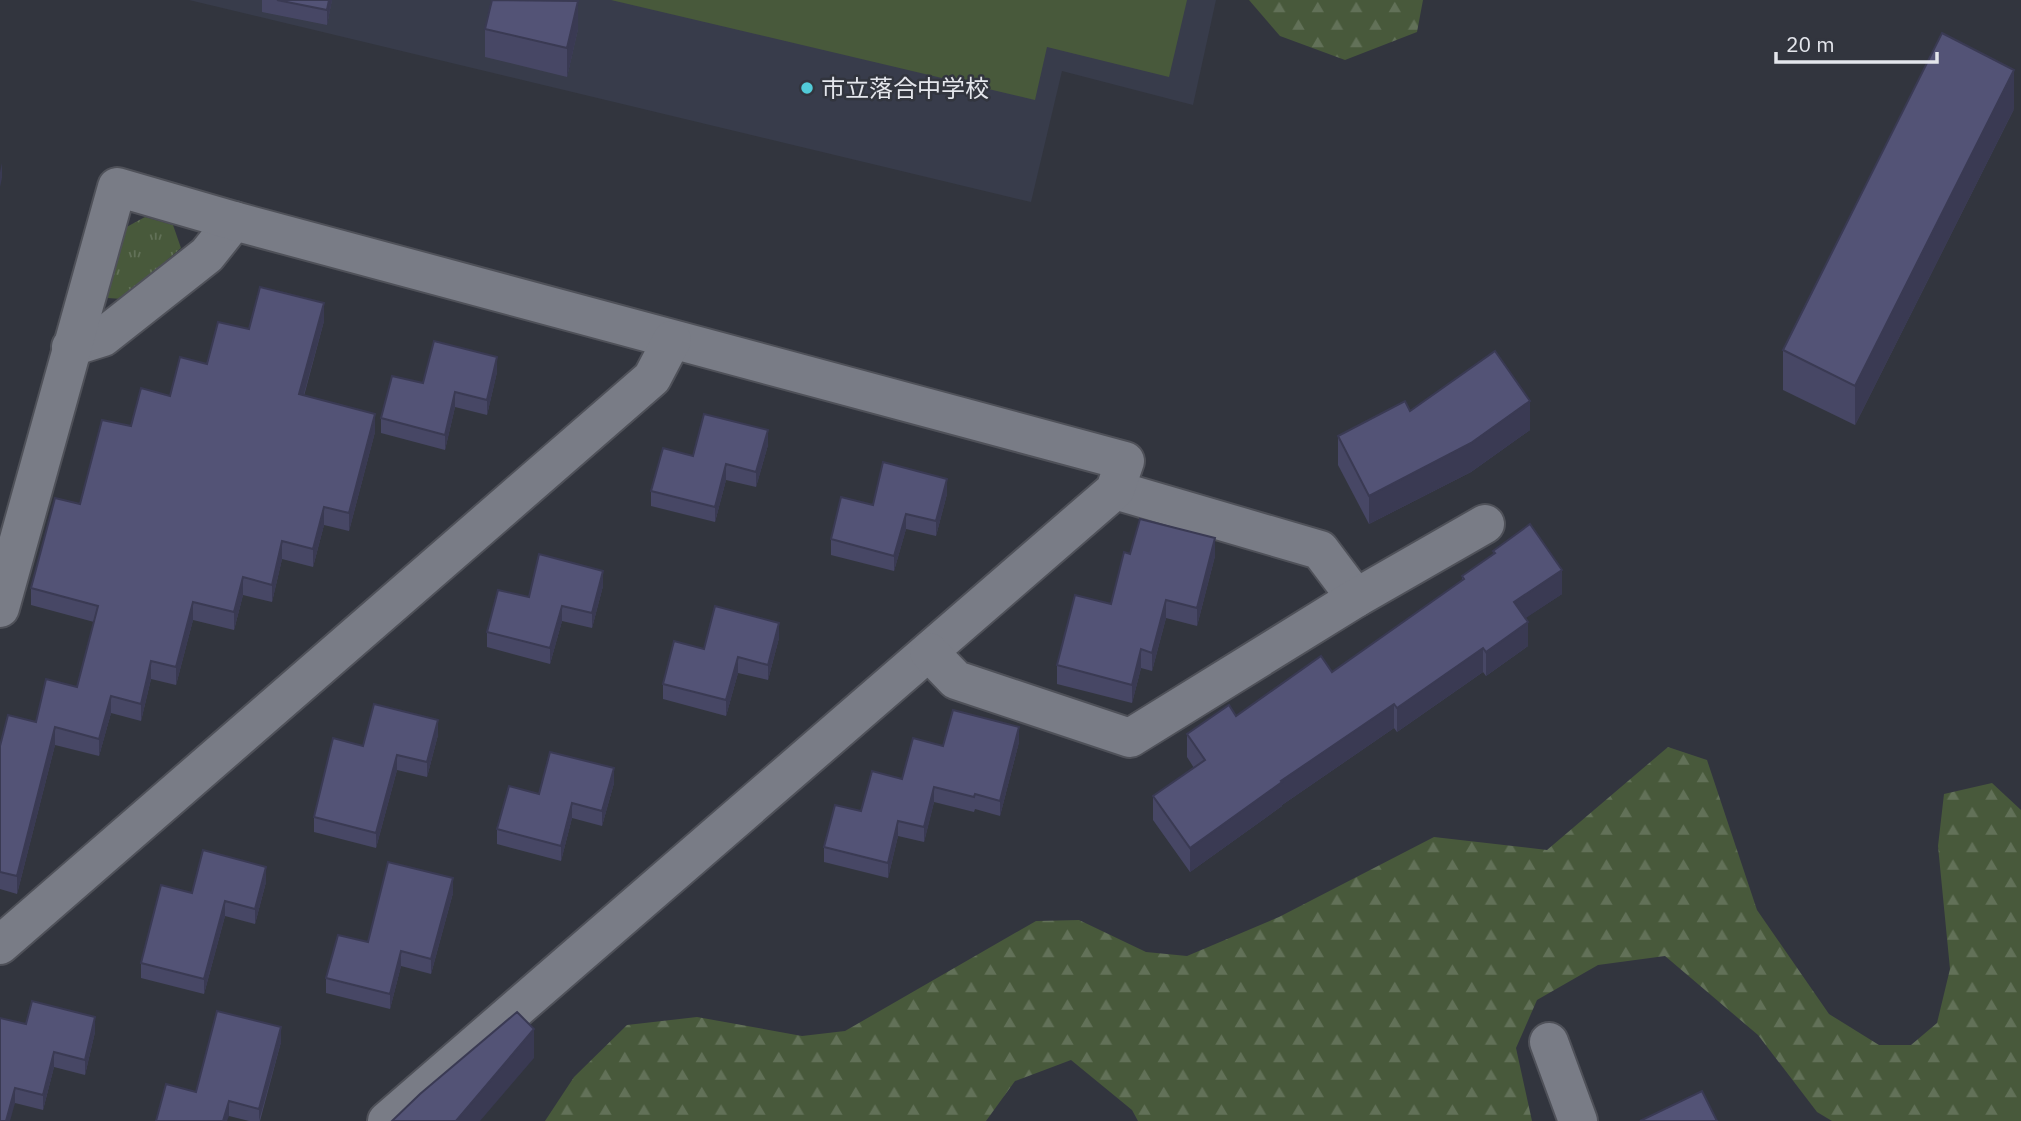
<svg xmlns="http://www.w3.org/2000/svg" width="2021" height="1121" font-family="'IBM Plex Sans','Noto Sans JP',sans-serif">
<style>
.built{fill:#383c4b}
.grass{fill:url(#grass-tufts)}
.forest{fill:url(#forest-firs)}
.pitch{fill:#48593b}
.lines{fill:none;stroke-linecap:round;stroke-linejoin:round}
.minor-casing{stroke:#4f5159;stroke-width:42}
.minor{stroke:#797c86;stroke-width:38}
.wall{fill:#474765}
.shaded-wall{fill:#3a3a53}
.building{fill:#535376;stroke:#3a3a53;stroke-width:2}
.poi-dot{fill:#52cbd8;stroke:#32353e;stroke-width:2.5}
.labels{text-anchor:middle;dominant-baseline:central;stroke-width:5;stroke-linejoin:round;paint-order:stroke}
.poi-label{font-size:24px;fill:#e4e6ec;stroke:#32353e;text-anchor:start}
</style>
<defs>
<pattern id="grass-tufts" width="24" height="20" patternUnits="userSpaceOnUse" patternTransform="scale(1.75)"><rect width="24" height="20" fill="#48593b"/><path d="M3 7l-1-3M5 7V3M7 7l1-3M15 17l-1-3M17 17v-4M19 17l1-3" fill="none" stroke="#627158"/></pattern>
<pattern id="forest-firs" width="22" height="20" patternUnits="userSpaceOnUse" patternTransform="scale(1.75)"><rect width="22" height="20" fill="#48593b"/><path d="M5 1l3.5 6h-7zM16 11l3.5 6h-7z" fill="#627158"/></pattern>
</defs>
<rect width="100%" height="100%" fill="#32353e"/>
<path class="built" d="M189,0H1216L1193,105L1062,71L1031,202Z"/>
<path class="grass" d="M145,217L173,225L181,248L122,299L108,298L103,291L121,230Z"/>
<g class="forest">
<path d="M1249,0H1423L1417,32L1345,60L1280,36Z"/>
<path d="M1668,747L1707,760L1757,910L1829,1014L1879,1045H1911L1937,1023L1950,969L1938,846L1944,794L1992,783L2021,810V1121H1832L1817,1112L1758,1035L1665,956L1598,965L1537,1000L1516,1048L1532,1121H1138L1132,1110L1071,1060L1015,1081L986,1121H545L574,1077L627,1025L697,1017L802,1036L845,1031L1036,921L1079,920L1146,952L1187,956L1279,917L1434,837L1547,850Z"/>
</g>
<path class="pitch" d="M611,0H1187L1169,77L1047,47L1035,100Z"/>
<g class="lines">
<defs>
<g id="minor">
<path d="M71,347L103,337L207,255L234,221"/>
<path d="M1115,490L1320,550L1356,598"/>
<path d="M0,608L117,187L234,221L1125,461L1115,490L387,1121"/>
<path d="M929,652L956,680L1130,738L1356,598L1485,524"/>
<path d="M0,945L652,378L672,340"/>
<path d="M1549,1042L1578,1121"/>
</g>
</defs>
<use href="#minor" class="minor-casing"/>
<use href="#minor" class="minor"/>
</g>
<g class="wall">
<path d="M262,0H332L327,25L262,12Z"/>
<path d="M485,29H578L567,77L485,57Z"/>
<path d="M2014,109L1855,425L1783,390V350Z"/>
<path d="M324,321L304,396L375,432L349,531L324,525L313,567L282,559L272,602L243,595L234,630L193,620L176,685L151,679L141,721L111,713L99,756L55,745L17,894L0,889V746L36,722L77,687L94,622L31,605V588L80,504L131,426L170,396L249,329Z"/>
<path d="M497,372L487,415L455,407L445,450L381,433V418L423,383Z"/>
<path d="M1410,411L1530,430L1471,472L1369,524L1338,465V436Z"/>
<path d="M768,445L756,487L726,480L715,522L651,506V491L693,456Z"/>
<path d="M947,494L936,536L906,529L894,571L831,555V539L873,505Z"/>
<path d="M1493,551L1562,594L1525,618L1528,646L1486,676L1483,672L1397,732L1394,728L1282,805V806L1190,872L1153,820V796L1194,768L1187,757V734L1236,716L1332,672L1462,581V576L1493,555Z"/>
<path d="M1130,554L1215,556L1197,626L1166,618L1152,671L1141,668L1132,703L1057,684V665L1111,604Z"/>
<path d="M603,586L592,628L562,621L550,664L487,647V632L529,597Z"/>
<path d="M779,638L768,680L738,673L726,716L663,699V684L704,649Z"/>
<path d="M438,735L427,777L397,770L376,848L314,832V817L363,746Z"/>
<path d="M1019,742L1000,816L975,809L974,812L934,802L924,842L898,836L888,878L824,862V847L861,811L943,746Z"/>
<path d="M614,783L602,826L572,818L561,861L497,844V829L539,794Z"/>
<path d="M266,882L255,924L225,916L204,994L141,978V963L192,893Z"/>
<path d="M453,893L431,974L401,966L390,1009L326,993V978L368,942Z"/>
<path d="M26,1024L95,1032L85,1075L54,1067L43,1110L15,1103L0,1121Z"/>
<path d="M281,1042L260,1121H249L229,1116L196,1092Z"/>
</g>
<g class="shaded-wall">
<path d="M329,0H332L327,25V10Z"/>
<path d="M578,1V29L567,77V48Z"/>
<path d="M2014,70V109L1855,425V386Z"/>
<path d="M2,163V178L0,187V172Z"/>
<path d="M324,303V321L299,412V394Z"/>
<path d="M497,357V372L487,415V400Z"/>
<path d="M455,392V407L445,450V435Z"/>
<path d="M1530,401V430L1471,472L1369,524V496Z"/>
<path d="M375,414V432L349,531V513Z"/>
<path d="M768,430V445L756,487V472Z"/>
<path d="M726,464V480L715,522V507Z"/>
<path d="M947,479V494L936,536V521Z"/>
<path d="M324,507V525L313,567V549Z"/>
<path d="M906,514V529L894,571V556Z"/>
<path d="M1215,538V556L1197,626V608Z"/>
<path d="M282,541V559L272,602V585Z"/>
<path d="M1562,570V594L1514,626V602Z"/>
<path d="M603,571V586L592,628V613Z"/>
<path d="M243,577V595L234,630V612Z"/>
<path d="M1166,600V618L1152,671V653Z"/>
<path d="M193,602V620L176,685V667Z"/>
<path d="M562,606V621L550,664V648Z"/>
<path d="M1528,622V646L1486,676V652Z"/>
<path d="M779,623V638L768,680V665Z"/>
<path d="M1483,648V672L1397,732V708Z"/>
<path d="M1141,649V668L1132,703V685Z"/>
<path d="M738,657V673L726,716V700Z"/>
<path d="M151,661V679L141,721V704Z"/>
<path d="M111,696V713L99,756V739Z"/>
<path d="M1394,704V728L1282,805V806L1190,872V848L1281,781Z"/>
<path d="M438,720V735L427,777V762Z"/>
<path d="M55,727V745L17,894V876Z"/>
<path d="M1019,727V742L1000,816V801Z"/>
<path d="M397,755V770L376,848V833Z"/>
<path d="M614,768V783L602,826V811Z"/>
<path d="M934,787V802L924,842V827Z"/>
<path d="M572,803V818L561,861V846Z"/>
<path d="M898,821V836L888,878V863Z"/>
<path d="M266,867V882L255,924V909Z"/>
<path d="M453,878V893L431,974V959Z"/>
<path d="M225,901V916L204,994V979Z"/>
<path d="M401,951V966L390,1009V994Z"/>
<path d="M95,1017V1032L85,1075V1060Z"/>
<path d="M281,1027V1042L259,1121V1109Z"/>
<path d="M534,1029V1058L480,1121H456Z"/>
<path d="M54,1052V1067L43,1110V1095Z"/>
<path d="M15,1088V1103L10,1121H6Z"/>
<path d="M229,1101V1116L227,1121H223Z"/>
</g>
<g class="building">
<path d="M277,0H329L327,10Z"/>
<path d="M492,0L578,1L567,48L485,29Z"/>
<path d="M1942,33L2014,70L1855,386L1783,350Z"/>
<path d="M260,287L324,303L299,394L375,414L349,513L324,507L313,549L282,541L272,585L243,577L234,612L193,602L176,667L151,661L141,704L111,696L99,739L55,727L17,876L0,872V746L8,715L36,722L46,679L77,687L98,606L31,588L55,498L80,504L102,420L131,426L141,388L170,396L180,357L207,364L218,322L249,329Z"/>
<path d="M434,341L497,357L487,400L455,392L445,435L381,418L392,376L423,383Z"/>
<path d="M1495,351L1530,401L1471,443L1369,496L1338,436L1405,401L1410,411Z"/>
<path d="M704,414L768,430L756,472L726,464L715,507L651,491L663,448L693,456Z"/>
<path d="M883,462L947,479L936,521L906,514L894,556L831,539L841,497L873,505Z"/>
<path d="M1140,519L1215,538L1197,608L1166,600L1152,653L1141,649L1132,685L1057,665L1075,595L1111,604L1124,552L1130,554Z"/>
<path d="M1530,524L1562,570L1514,602L1528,622L1486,652L1483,648L1397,708L1394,704L1281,781L1282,782L1190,848L1153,796L1205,760L1187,734L1229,705L1236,716L1321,656L1332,672L1464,579L1462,576L1495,553L1493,551Z"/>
<path d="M539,554L603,571L592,613L562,606L550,648L487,632L498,590L529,597Z"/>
<path d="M715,606L779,623L768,665L738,657L726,700L663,684L674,641L704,649Z"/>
<path d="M374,704L438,720L427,762L397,755L376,833L314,817L333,738L363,746Z"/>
<path d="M953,710L1019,727L1000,801L975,794L974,797L934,787L924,827L898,821L888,863L824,847L835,805L861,811L872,771L902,779L913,738L943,746Z"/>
<path d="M550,752L614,768L602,811L572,803L561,846L497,829L509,786L539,794Z"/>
<path d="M203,850L266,867L255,909L225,901L204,979L141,963L161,885L192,893Z"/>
<path d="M388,862L453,878L431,959L401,951L390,994L326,978L338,935L368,942Z"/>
<path d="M32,1001L95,1017L85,1060L54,1052L43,1095L15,1088L6,1121H0V1018L26,1024Z"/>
<path d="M217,1011L281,1027L259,1109L229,1101L223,1121H156L166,1084L196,1092Z"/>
<path d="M517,1012L534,1029L456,1121H392L420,1094Z"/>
<path d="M1702,1091L1717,1121H1640Z"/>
</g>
<circle class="poi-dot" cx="807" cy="88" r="7"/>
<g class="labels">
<g class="poi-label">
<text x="821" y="88">市立落合中学校</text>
</g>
</g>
<path d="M1776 52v10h161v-10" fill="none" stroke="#e4e6ec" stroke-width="3.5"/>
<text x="1786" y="52" font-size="21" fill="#e4e6ec" stroke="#32353e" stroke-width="5" paint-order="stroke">20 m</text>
</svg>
